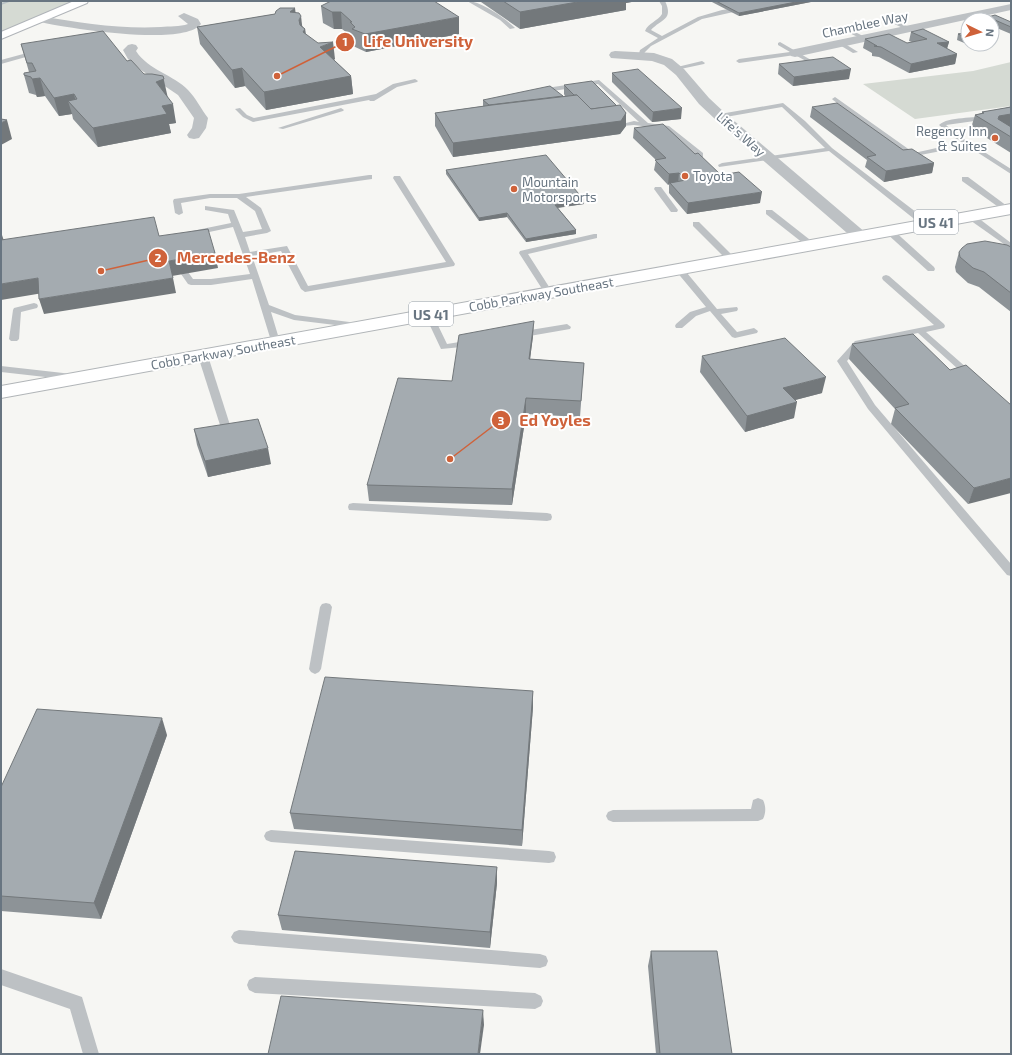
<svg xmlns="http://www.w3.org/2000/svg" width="1012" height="1055" font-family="'Exo 2',sans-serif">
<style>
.green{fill:#d5dad3}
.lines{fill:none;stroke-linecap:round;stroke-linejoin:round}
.stream{fill:#b6bfc4;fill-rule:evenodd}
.secondary-casing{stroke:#b0b4b9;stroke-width:2}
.primary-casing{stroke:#b1b5b8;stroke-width:2}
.lane{fill:#bdc1c4;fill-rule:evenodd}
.street{fill:#bdc1c4;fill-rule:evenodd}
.secondary{fill:#fff;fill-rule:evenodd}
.primary{fill:#fff;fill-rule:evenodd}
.wall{fill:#8d9397}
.shaded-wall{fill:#73787b}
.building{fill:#a4abb0;stroke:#73787b}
.poi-dot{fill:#cf623a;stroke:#fff;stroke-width:1.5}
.labels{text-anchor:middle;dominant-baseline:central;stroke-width:4;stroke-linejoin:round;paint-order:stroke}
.far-street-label{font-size:13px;fill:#687581;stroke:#fff}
.far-poi-label{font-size:13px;fill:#687581;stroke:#fff;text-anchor:start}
.shield{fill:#fff;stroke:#959ea7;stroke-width:1}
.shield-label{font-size:14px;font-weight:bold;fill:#687581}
.leader{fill:none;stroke:#cf623a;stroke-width:1.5}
.callout-dot{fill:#cf623a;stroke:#fff;stroke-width:1.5}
.mark-label{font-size:12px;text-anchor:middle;font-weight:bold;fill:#fff}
.callout-label{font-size:16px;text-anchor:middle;font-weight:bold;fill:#cf623a;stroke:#fff;stroke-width:4;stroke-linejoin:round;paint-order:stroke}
</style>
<rect width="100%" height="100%" fill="#f6f6f3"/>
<g class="green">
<path d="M1,1H79L1,33Z"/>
<path d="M1011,62V106L915,119L863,84L973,71Z"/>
</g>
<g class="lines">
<path class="stream" d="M8,1H12L1,5V3Z"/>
<defs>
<path id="secondary" d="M74,1H88L87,3L1,39V32Z"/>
<path id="primary" d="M1011,204V214L1,398V386Z"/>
</defs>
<use href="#secondary" class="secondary-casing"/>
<use href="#primary" class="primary-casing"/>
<g class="lane">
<path d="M467,1C481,1 505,18 515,28L510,29L500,20Z"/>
<path d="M659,1H665C674,20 661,19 651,30L662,36L698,17L722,10L744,7L747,9L702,19L651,46L645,52L642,57H638L640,50L658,38L645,31C648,23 658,21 662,14V6Z"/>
<path d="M890,18L911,28L912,29L907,30L888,21L887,20Z"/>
<path d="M843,28H847L867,38L862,39L843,30Z"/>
<path d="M780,42L811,60L806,61L795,55L739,63L736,61L739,59L790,52L778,45V43Z"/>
<path d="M838,42H842L858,52L853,53L838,44Z"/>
<path d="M38,50L40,51V53L1,64V60Z"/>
<path d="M702,61L705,63L704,64L676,70L673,68Z"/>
<path d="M415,79L418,81L417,82L397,87L374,101H370L369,100L253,122L243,117L235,109L240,108L247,115L254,118L376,94L393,84Z"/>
<path d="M599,80L648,123L669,126L703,153V157H697L665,129L634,125L622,126V124L634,121L639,122L598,84L540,93L537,91L540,89Z"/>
<path d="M835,97L914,153L941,147L945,149L941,151L910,157L833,100L832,99Z"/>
<path d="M783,103L805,121L832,148L929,222V226H923L829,151L719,167L718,165L722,163L825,148L782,107L720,118L717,116L720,114Z"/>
<path d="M1011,106V110L989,119L946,125L956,134L1011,169V174L952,136L939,125C948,116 975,119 988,115C996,113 1003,108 1011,106Z"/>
<path d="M341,108L344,110L343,111L283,129L278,128Z"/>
<path d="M369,175H372V179L246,197L261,208L271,231L267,233L245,237L250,252L287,246L308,286L446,262L393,178L394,176H400L455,264L454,266L305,292L301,289L281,251L252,256L269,305L295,315L357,323L361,326L360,328L294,320L271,312L280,342L275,345L272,344L252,279L211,285H191L188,284L181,274L182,272H188L193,279H211L250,274L233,227L195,235L191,233L192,231L231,223L228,214L205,210V206L234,210L243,232L262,229L255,211L237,198H210L181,203L183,213L179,215L175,213L173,201L174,199L210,194H239Z"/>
<path d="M962,177H968L1011,209L1010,211H1004L962,181Z"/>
<path d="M655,187H661L678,210L677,212H671L654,189Z"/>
<path d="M766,210H772L814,243V247H808L766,214Z"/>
<path d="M967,214H973L1011,243V249L967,218Z"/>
<path d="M693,222H699L734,257V261H728L693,226Z"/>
<path d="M885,228H891L934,267L935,269L934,271H928L885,232Z"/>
<path d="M594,234H597V238L528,254L553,293L549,296L546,295L519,253L520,251Z"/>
<path d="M676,267H682L717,309L737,307L738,309L737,311L721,314L737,332L754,328L758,331L757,333L735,338L732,337L710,311L696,316L682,328H676L675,326L676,324L690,312L706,307L676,271L675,269Z"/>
<path d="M886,275L889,276L944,324L945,326L944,328L926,332L976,376L974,378H968L918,333L861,345L847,361L875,405L1011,564V576L1007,575L868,409L837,361L855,341L934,325L883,280L882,278L883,276Z"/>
<path d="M34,303L37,304L38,306L37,308L21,312L19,339L17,341H11L9,339L13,310L14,308Z"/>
<path d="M429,312L433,315L447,344L472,340L477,343L472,346L441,349L425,315Z"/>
<path d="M567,324L571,327L570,329L518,338L514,335L518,332Z"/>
<path d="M203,353L208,356L230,425L229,427L225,428L220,425L198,356Z"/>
<path d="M1,366L72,374L77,377L72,380L1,372Z"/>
<path d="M353,503L547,513L551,514L552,517L551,520L547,521L349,510L348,507L349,504Z"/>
<path d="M326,603L330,604L332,607L321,669L319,672L315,674L311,672L309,669L320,607L322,604Z"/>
<path d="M758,798L763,800C766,806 766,813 763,819L758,821L613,822L608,820L606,816L608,812L613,810L751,809L753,800Z"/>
<path d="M271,830L549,851L554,852L556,857L554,862L549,863L271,842L266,840L264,836L266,832Z"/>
<path d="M239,930L540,954L546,956L548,961L546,966L540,968L239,944L234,942L231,937L234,932Z"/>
<path d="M1,969L82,997L99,1054H83L70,1009L1,985Z"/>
<path d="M255,977L535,993L541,996L543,1001L541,1006L535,1009L255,993L249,990L247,985L249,980Z"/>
</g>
<g class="street">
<path d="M1011,4V10L795,57L791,56L789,53L791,50L795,49Z"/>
<path d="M184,13L198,19L201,24C184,47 67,28 40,22L36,21L34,19L36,17L40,16C80,23 120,29 161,27C169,26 180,27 188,24L178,16Z"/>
<path d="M132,44L136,45L138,48L136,51C148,70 174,75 188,90C196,98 201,109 208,118L206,128L199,138L194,139L189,138L187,135L192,128L194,118L178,95L141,70L128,59L123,50L128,45Z"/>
<path d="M615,51L654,53L672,59L684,69L709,98L725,113L866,233L868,236L866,239L860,241L854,239L715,119L699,104L676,75L664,65L652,61L611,58L609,55L611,52Z"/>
</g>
<use href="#secondary" class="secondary"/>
<use href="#primary" class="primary"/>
</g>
<g class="wall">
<path d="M481,1H637L626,3V10L520,29L481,2Z"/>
<path d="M710,1H816L739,16Z"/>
<path d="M321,6L459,34L366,52L353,46V41L351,39V36L342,29H334L323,23Z"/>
<path d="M295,8V12L302,26L305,29L306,35L335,59L334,60L351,76L353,94L266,110L245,86L235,88L200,44L197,27L275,14Z"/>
<path d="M988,17L1011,22V34L992,26V20H987Z"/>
<path d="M911,32L949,42L947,49L957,54L955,64L909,73L879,57L872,56V53L863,48L865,39L907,43L912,42L909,41Z"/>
<path d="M968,32V44H988L974,47L957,40L958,34Z"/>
<path d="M21,44L127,61L167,94L176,123L169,124L171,133L98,147L73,119L72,114L59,116L45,96L37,97L36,95L29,93L24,75L29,72Z"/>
<path d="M779,64L849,79L793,86L778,74Z"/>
<path d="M612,73L681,119L652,122L612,82Z"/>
<path d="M564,85L626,126L620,134L453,157L435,126V113L483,106V100L565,96L564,94Z"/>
<path d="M812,107L903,150L934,163L932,173L884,182L865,167L867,160L810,117Z"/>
<path d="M1011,107V153L971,128L975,115L982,113V112Z"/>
<path d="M634,128L695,154L721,175L760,203L687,214L669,193V184L668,185L654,170L656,160L633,138Z"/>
<path d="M446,170L584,204L558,208L576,230V234L526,242L507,217L479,221L446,174Z"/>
<path d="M1011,247V312L979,287L968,283L956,272L955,267L959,252Z"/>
<path d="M533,336L530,359L584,363L580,417L526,414L512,505L369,501L367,485L452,381Z"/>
<path d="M852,344L950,370L1011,405L968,504L891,424L895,409L849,359Z"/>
<path d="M702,356L822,393L795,400L794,418L745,432L700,372Z"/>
<path d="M194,429L271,464L208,477L197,445Z"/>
<path d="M533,691V707L522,846L294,829L290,813Z"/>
<path d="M167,735L101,919L1,911V787Z"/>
<path d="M497,867V883L490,948L282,930L278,915Z"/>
<path d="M651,951L732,1054H656L648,966Z"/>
</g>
<g class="shaded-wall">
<path d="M583,1H637L626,3V10L520,29V12Z"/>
<path d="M801,1H816L739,16V13Z"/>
<path d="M295,8L297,25L290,12Z"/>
<path d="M332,12H341L342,29H334Z"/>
<path d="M301,16L303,33L301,37L299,20Z"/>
<path d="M459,17V34L366,52L365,34Z"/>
<path d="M305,29L307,47L303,32Z"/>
<path d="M998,36L996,42L992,43V37Z"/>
<path d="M333,42L335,59L322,65L320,47Z"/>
<path d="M949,42L946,51L937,43Z"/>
<path d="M975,44H988L974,47Z"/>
<path d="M957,54L955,64L909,73L911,64Z"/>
<path d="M242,68L245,86L235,88L232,70Z"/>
<path d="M851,69L849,79L793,86L794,77Z"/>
<path d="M163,76L167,94V97L156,82Z"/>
<path d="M351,76L353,94L266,110L264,92Z"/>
<path d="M40,78L45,96L37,97L32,79Z"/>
<path d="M74,94L78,112L68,101L72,114L59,116L54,98Z"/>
<path d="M173,104L176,123L169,124L171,133L98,147L93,128L162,106Z"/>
<path d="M682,108L681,119L652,122L653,112Z"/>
<path d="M626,113V126L620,134L453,157V143Z"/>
<path d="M1011,114V127L998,129L999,116Z"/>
<path d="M7,120L12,139L1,145V123Z"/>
<path d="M934,163L932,173L884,182L886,171Z"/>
<path d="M679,173L678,184L670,183L668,185L669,174Z"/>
<path d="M762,192L760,203L687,214L688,203Z"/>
<path d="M584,200V204L555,208V205Z"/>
<path d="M507,213V217L479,221V218Z"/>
<path d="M576,230V234L526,242V239Z"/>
<path d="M1,232L5,244L1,242Z"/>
<path d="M215,253L218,268L172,276L169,261Z"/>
<path d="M38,278L43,293L1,300V284Z"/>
<path d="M173,278L176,293L44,314L39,299Z"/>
<path d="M534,321L533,336L528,375L529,359Z"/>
<path d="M826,377L822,393L780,404L783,388Z"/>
<path d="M526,398V414L512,505V489Z"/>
<path d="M797,402L794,418L745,432L747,416Z"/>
<path d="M268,448L271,464L208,477L205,461Z"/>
<path d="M1011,478V493L968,504L974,488Z"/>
<path d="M533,691V707L522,846V830Z"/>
<path d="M162,718L167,735L101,919L94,903Z"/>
<path d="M497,867V883L490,948V932Z"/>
<path d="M483,1010L484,1025L480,1054H478Z"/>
</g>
<g class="building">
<path d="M331,1H434L459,17L365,34L352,29L355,27L350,22H352L341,12H332L321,6Z"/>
<path d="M503,1H583L520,12Z"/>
<path d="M716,1H801L739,13Z"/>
<path d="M280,8H295L290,12L299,13L301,16L299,20L300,25L305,29L303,32L318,43L333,42L320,47L351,76L264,92L242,68L232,70L197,27L275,14L276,11Z"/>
<path d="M995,15L1011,22V27L988,17Z"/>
<path d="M923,29L949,42L937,43L957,54L911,64L881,47L874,46H877L865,39L889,34L907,43L927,39L911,32Z"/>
<path d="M103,31L127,61L131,60L144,74H152L163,76L164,79L156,82L173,104L162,106L167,114L93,128L68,101L77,99L74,94L54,98L40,78L32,79L31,77L24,75V73L36,71L32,63H27L21,44Z"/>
<path d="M968,32V38L958,34Z"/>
<path d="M992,34L998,36L992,37Z"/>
<path d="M833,57L851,69L794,77L779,64Z"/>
<path d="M638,69L682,108L653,112L612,73Z"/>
<path d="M592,81L617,106L591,109L577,95H574L564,85Z"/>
<path d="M550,86L563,96L489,105L483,100Z"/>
<path d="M577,95L591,109L620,105L626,113L621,121L453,143L435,113L492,105Z"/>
<path d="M837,103L903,150L912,149L934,163L886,171L867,157L876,155L812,107Z"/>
<path d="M1011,107V114L999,116L998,119L1011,127V137L975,115L984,113L982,112Z"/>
<path d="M1,119L7,120L1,123Z"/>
<path d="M663,124L695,154L698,153L721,175L739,172L762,192L688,203L670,183L686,180L679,173L669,174L655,160L666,158L634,128Z"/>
<path d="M546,155L584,200L555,205L576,230L526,239L507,213L479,218L446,170Z"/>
<path d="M154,217L159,236L208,229L215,253L169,261L173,278L39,299L38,278L1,284V240Z"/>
<path d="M985,241L1007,245L1011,247V293L984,272L973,268L960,257L959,252L962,248L967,244Z"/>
<path d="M534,321L529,359L584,363L581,401L526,398L512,489L367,485L398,378L452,381L459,335Z"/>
<path d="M913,334L950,370L966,365L1011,405V478L974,488L895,408L909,404L852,344Z"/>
<path d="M785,338L826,377L783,388L797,402L747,416L702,356Z"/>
<path d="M258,419L268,448L205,461L194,429Z"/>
<path d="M325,677L533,691L522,830L290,813Z"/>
<path d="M37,709L162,718L94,903L1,896V787Z"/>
<path d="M295,851L497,867L490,932L278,915Z"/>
<path d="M651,951H717L732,1054H660Z"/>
<path d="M281,996L483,1010L478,1054H268Z"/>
</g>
<g class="poi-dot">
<circle cx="995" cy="138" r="4"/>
<circle cx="685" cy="176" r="4"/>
<circle cx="514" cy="189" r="4"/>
</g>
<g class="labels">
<g class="far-street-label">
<text transform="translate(865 24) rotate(-12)">Chamblee Way</text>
<text transform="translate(741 134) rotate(41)">Life's Way</text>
<text transform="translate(541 294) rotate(-10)">Cobb Parkway Southeast</text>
<text transform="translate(223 352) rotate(-10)">Cobb Parkway Southeast</text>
</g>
<g class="far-poi-label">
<text x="987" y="131" text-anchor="end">Regency Inn<tspan x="987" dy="15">&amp; Suites</tspan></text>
<text x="693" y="176">Toyota</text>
<text x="522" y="182">Mountain<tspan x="522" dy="15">Motorsports</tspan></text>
</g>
<g class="shield">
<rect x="914" y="210" width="44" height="24" rx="3"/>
<rect x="409" y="302" width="44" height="24" rx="3"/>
</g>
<g class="shield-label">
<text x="936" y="222">US 41</text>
<text x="431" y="314">US 41</text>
</g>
</g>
<path class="leader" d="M277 76L345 42M101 271L158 258M450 459L501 420"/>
<g class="callout-dot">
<circle cx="277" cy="76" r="4"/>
<circle cx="101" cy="271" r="4"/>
<circle cx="450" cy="459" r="4"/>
<circle cx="345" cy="42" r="10"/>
<circle cx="158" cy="258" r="10"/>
<circle cx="501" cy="420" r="10"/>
</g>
<g class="mark-label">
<text x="345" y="46">1</text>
<text x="158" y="262">2</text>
<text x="501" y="425">3</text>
</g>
<g class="callout-label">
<text x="418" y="47">Life University</text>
<text x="236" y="263">Mercedes-Benz</text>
<text x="555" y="426">Ed Yoyles</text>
</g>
<rect width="1012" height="1055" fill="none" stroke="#687581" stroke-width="4"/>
<g transform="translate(980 32) rotate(95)"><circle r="19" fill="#ffffff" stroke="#c3c8cd"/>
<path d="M0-3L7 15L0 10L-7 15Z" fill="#cf623a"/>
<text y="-6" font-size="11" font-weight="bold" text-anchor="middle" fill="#687581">N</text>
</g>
</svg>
